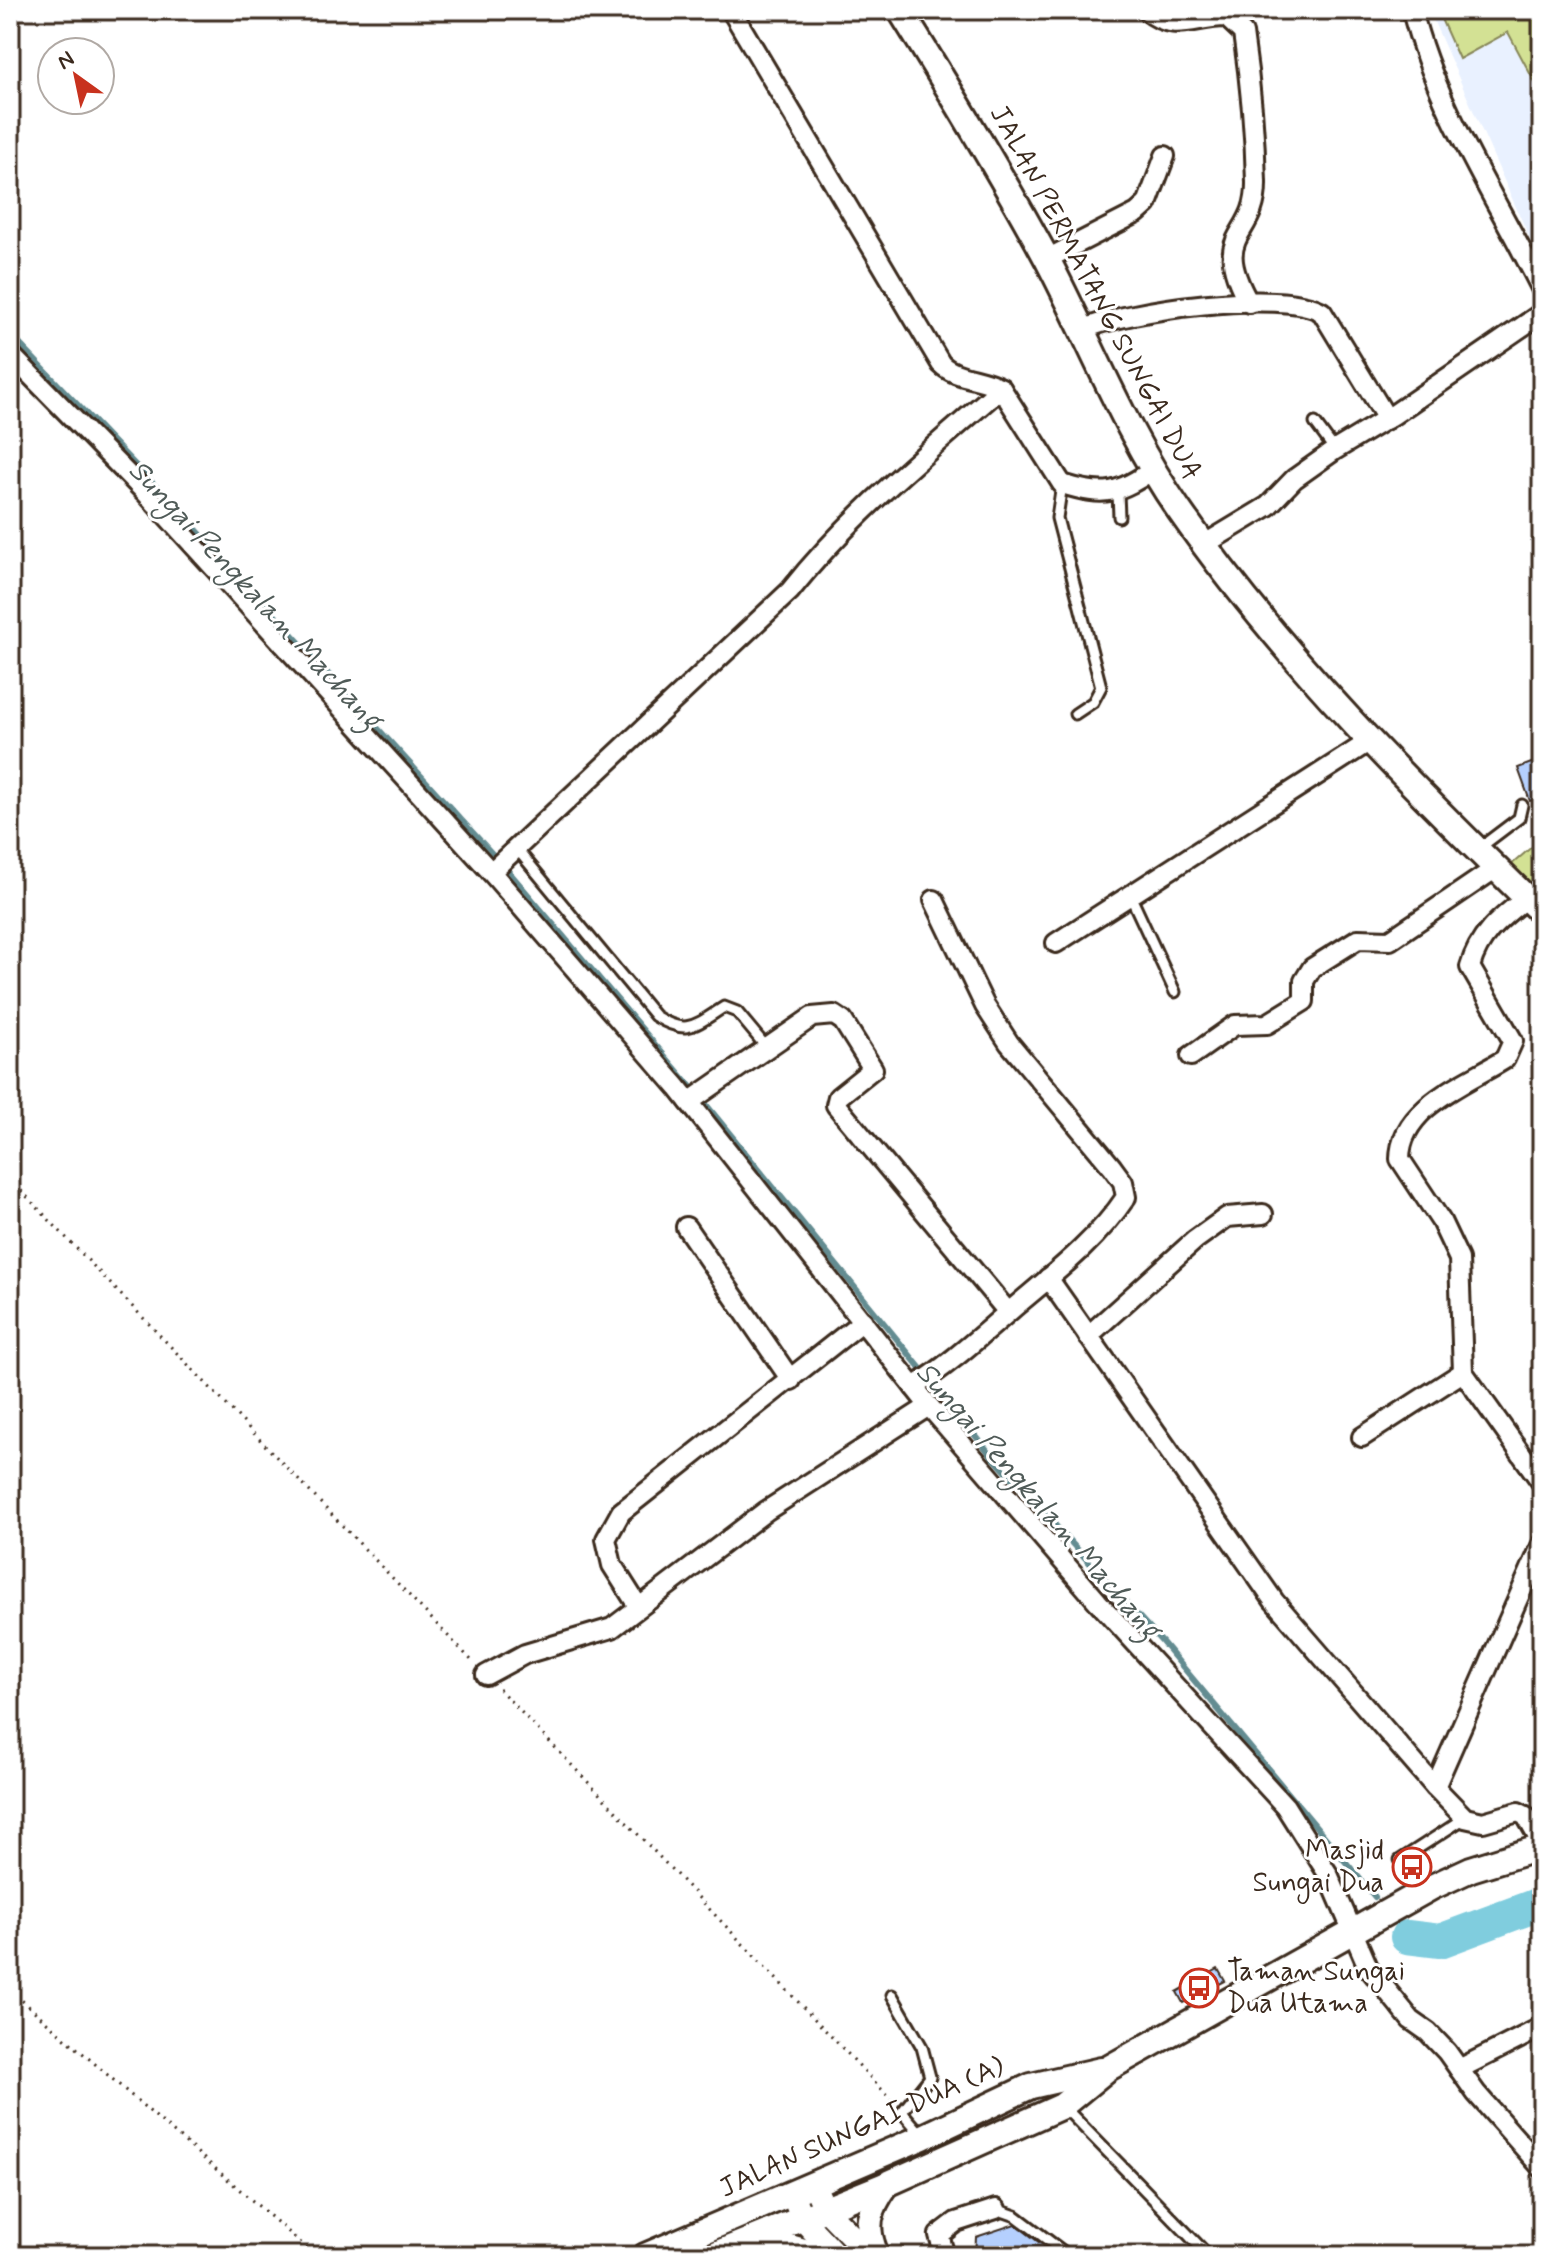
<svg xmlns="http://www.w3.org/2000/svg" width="1552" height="2266" font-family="Mynerve,sans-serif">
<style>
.built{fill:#e9f1ff}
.green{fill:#d3e194;stroke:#878659;stroke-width:2}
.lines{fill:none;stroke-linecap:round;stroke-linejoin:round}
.stream{stroke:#648c91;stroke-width:6}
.river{stroke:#80cdde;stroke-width:34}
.building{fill:#b5d0fe;stroke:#3b2a1e;stroke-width:2}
.service-casing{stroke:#3b2a1e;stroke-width:15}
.minor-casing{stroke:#3b2a1e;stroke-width:24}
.tertiary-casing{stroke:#3b2a1e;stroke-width:28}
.secondary-casing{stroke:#3b2a1e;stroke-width:30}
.path{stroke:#3b2a1e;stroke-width:3;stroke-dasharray:2 6;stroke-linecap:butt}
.service{stroke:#fff;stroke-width:9}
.minor{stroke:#fff;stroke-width:18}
.tertiary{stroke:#fff;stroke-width:22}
.secondary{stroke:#fff;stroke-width:24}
.labels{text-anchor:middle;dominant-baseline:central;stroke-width:6;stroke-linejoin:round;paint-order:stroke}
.street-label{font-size:28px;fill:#3b2a1e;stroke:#fff}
.poi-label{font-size:28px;fill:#3b2a1e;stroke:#fff;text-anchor:end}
.water-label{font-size:30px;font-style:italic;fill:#505b58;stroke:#fff}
</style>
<rect width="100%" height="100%" fill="#fff"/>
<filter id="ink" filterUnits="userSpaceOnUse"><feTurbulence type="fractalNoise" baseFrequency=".0125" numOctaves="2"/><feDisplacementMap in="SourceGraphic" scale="16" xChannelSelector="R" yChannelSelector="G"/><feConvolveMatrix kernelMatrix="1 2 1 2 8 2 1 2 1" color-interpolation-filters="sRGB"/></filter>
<g filter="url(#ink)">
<path class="built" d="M1430,10H1542V266L1430,13Z"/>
<g class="green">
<path d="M1437,10H1542V96L1508,32L1459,59Z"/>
<path d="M1542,838V895L1511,865Z"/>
</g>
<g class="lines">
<g class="stream">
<path d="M10,334L185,517L496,858"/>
<path d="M509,872L691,1087"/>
<path d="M704,1102L992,1456L1162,1642L1375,1897"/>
</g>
<path class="river" d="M1407,1937L1440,1941L1542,1903"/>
</g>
<g class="building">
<path d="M1542,759V797L1530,801L1518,768Z"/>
<path d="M1218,1969L1225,1981L1183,2003L1177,1992Z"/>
<path d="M1015,2224L1057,2256H975L976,2237Z"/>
</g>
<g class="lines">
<defs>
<g id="service">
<path d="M1315,423L1335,450"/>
<path d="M1062,484L1057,518L1101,687L1093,702L1075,714"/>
<path d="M1118,493L1119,517"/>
<path d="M517,849L655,1016C687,1036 694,1026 724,1007L737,1012L767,1048"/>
<path d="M1478,849L1519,818L1522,805"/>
<path d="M1130,895L1175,992"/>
<path d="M1400,1860L1465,1818"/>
<path d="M892,1995L922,2047L930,2077L902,2112L921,2134"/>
<path d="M1064,2107L1207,2254"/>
<path d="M996,2209L1016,2216L1069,2256"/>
</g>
<g id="minor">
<path d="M731,10L941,364C956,379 981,377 1001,388L1062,484C1107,498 1117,493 1155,469"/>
<path d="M1146,10C1174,34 1194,17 1226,17L1243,33C1250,81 1255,133 1256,182C1257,241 1208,230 1249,303"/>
<path d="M1412,10C1435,106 1498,201 1542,290"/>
<path d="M1047,259L1137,213L1147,204L1165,156"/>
<path d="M1082,330C1124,310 1284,288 1322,312L1387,419"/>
<path d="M10,354L145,492L491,872L678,1088L929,1406L1098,1602L1285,1806L1328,1874L1368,1967L1411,2020L1428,2032L1447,2052L1476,2093L1542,2168"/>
<path d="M1205,544L1268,506L1294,479L1335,450L1393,415L1542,313"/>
<path d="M491,872L790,591C851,514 927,453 1001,388"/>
<path d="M1526,898C1501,918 1479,934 1470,967L1513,1041L1505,1059C1467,1083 1400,1107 1400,1159L1441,1221L1459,1259L1463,1372L1542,1483"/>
<path d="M1056,943L1370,741"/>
<path d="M1191,1056L1235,1025L1267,1024L1304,1001V981L1312,968L1358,939L1390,940L1496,868"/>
<path d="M689,1102L812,1017L834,1015L843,1021L873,1069L838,1097L836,1105L1008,1312"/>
<path d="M686,1227L791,1380"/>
<path d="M1048,1278L1274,1601L1435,1787L1465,1818L1483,1822L1518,1812L1526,1816L1542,1844"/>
<path d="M1088,1336L1195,1240L1227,1217L1263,1214"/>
<path d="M914,1387C950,1364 979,1337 1011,1310C1051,1276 1097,1241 1126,1197L1123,1182L1112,1167L1009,1043L985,1006L934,900"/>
<path d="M1362,1437L1463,1372"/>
<path d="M638,1606L612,1565L606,1539L621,1512L863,1321"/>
<path d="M486,1675L525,1654L612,1628L766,1511L929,1406"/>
<path d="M1435,1787L1542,1544"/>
<path d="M1459,2069L1542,2027"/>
<path d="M945,2256L939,2235L956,2222L996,2209"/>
</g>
<g id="tertiary">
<path d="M814,2185L825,2209L871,2256"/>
<path d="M792,2194L803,2220L837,2256"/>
</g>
<g id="secondary">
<path d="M900,10C951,92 1001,174 1047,259C1091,343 1125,432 1179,510C1283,659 1412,787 1542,913"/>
<path d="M750,2248L790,2247L822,2256"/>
<path d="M645,2256L923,2137L1031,2086L1101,2070"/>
<path d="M710,2256L887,2184L1062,2106L1107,2069L1432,1887L1471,1869L1542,1847"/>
<path d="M877,2256C863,2228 869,2209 887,2184"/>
</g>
</defs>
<use href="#service" class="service-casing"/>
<use href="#minor" class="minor-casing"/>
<use href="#tertiary" class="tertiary-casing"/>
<use href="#secondary" class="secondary-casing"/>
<g class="path">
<path d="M10,1179L474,1663"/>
<path d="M499,1689L892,2100"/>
<path d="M10,1990L316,2256"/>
</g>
<use href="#service" class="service"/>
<use href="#minor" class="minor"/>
<use href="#tertiary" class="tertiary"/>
<use href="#secondary" class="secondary"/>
</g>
</g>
<defs>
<symbol id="bus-ring" viewBox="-11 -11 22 22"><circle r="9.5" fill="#fff" stroke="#c8321e" stroke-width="1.5"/><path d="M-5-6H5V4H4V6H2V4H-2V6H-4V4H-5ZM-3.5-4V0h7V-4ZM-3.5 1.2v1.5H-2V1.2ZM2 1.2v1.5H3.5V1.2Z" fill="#c8321e"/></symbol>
</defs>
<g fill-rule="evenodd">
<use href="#bus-ring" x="1390" y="1845" width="44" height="44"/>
<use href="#bus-ring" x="1177" y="1966" width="44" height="44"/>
</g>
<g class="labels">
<g class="street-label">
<text transform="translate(1095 293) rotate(62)">JALAN PERMATANG SUNGAI DUA</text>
<text transform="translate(862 2128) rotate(-24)">JALAN SUNGAI DUA (A)</text>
</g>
<g class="poi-label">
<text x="1384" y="1851">Masjid<tspan x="1384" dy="32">Sungai Dua</tspan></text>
<text x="1227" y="1972" text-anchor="start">Taman Sungai<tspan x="1227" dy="32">Dua Utama</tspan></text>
</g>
<g class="water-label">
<text transform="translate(255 595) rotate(47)">Sungai Pengkalan Machang</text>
<text transform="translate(1038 1501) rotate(49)">Sungai Pengkalan Machang</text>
</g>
</g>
<rect width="1552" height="2266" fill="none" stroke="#fff" stroke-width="40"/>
<rect x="20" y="20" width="1512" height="2226" fill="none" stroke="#3b2a1e" stroke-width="3" filter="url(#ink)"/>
<g transform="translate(76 76) rotate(327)"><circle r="38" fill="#ffffff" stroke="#b1aaa5" stroke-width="2"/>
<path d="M0-6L14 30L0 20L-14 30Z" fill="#c8321e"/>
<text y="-12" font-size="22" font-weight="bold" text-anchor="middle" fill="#3b2a1e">N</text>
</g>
</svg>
